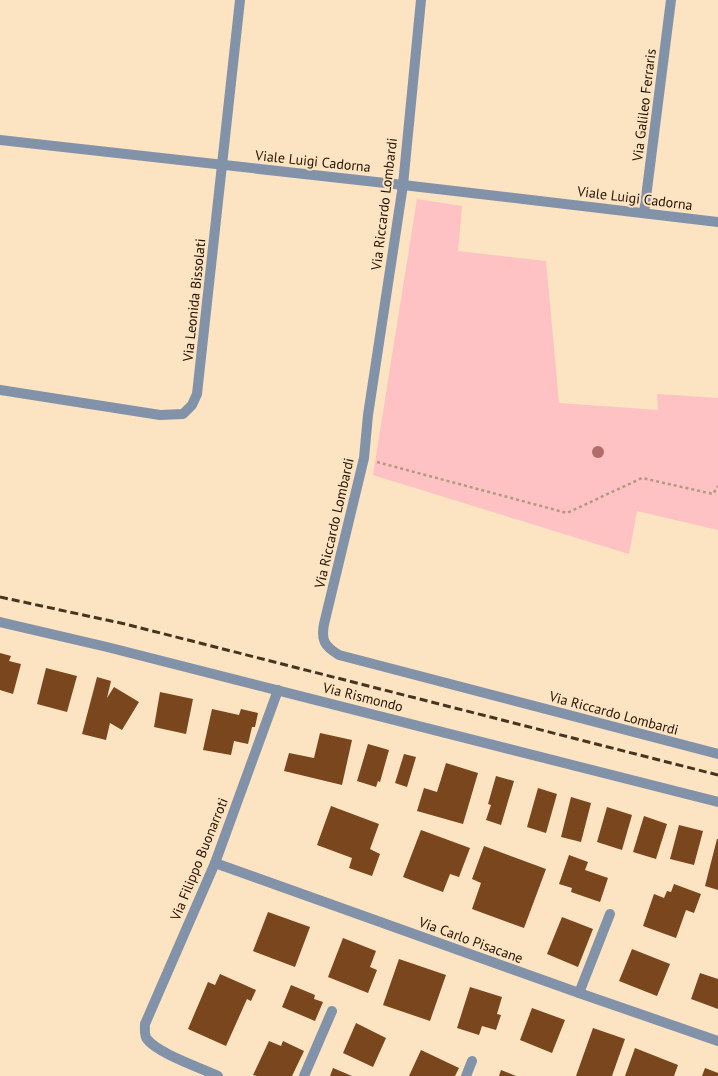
<svg xmlns="http://www.w3.org/2000/svg" width="718" height="1076" font-family="'PT Sans',sans-serif">
<style>
.green{fill:#fec1c4}
.building{fill:#79461d}
.lines{fill:none;stroke-linecap:round;stroke-linejoin:round}
.path{stroke:#b09b7e;stroke-width:2.5;stroke-dasharray:3 3;stroke-linecap:butt}
.minor{stroke:#8192a9;stroke-width:10}
.tertiary{stroke:#8192a9;stroke-width:10}
.rail{stroke:#453520;stroke-width:3;stroke-dasharray:8 4;stroke-linecap:butt}
.tree{fill:#b06d6a}
.labels{text-anchor:middle;dominant-baseline:central;stroke-width:4;stroke-linejoin:round;paint-order:stroke}
.street-label{font-size:14px;fill:#211200;stroke:#fce3c1}
</style>
<rect width="100%" height="100%" fill="#fce3c1"/>
<path class="green" d="M417,199L462,206L458,251L546,261L559,403L658,410L657,394L718,398V530L637,511L629,554L373,475Z"/>
<g class="building">
<path d="M0,653L11,656L9,661L21,664L13,694L0,690Z"/>
<path d="M46,668L77,676L67,712L37,704Z"/>
<path d="M97,677L111,681L107,698L114,687L139,702L122,730L110,723L106,740L82,734Z"/>
<path d="M160,692L193,699L186,734L154,727Z"/>
<path d="M212,709L239,715L241,709L258,713L255,727H252L248,744L234,741L231,755L203,750Z"/>
<path d="M320,733L352,740L342,785L284,771L289,753L314,758Z"/>
<path d="M368,744L389,750L380,782L378,781L376,787L357,781Z"/>
<path d="M404,754L416,757L407,787L395,783Z"/>
<path d="M446,763L478,773L463,824L417,811L424,788L437,792Z"/>
<path d="M496,776L514,781L501,825L486,820L491,805L488,804Z"/>
<path d="M538,788L557,794L546,833L527,827Z"/>
<path d="M571,797L591,803L581,842L561,837Z"/>
<path d="M331,806L379,824L370,849L380,854L372,876L349,868L352,858L317,845Z"/>
<path d="M607,807L632,815L622,850L597,842Z"/>
<path d="M644,816L667,824L656,859L633,852Z"/>
<path d="M679,825L703,831L694,865L670,859Z"/>
<path d="M421,830L470,848L459,877L450,874L443,892L403,877Z"/>
<path d="M717,839H718V890L705,886Z"/>
<path d="M484,846L546,869L524,928L472,909L481,883L472,879Z"/>
<path d="M569,855L588,862L585,870L608,878L600,902L571,892L572,888L559,884Z"/>
<path d="M674,884L701,894L694,913L686,910L676,938L643,926L654,894L664,898L667,891L671,892Z"/>
<path d="M268,912L310,927L295,967L253,951Z"/>
<path d="M562,917L593,929L578,967L547,954Z"/>
<path d="M343,938L376,951L370,967L377,970L368,993L328,977Z"/>
<path d="M632,949L670,964L657,996L619,981Z"/>
<path d="M399,959L446,975L430,1021L383,1005Z"/>
<path d="M700,973L718,979V1009L691,999Z"/>
<path d="M220,974L256,990L251,1001L247,999L226,1046L188,1029L208,982L215,985Z"/>
<path d="M291,985L315,995L314,999L323,1002L315,1021L282,1007Z"/>
<path d="M470,987L502,997L497,1014L501,1015L496,1030L482,1026L479,1035L457,1028Z"/>
<path d="M532,1008L565,1020L552,1053L520,1040Z"/>
<path d="M356,1023L386,1038L373,1067L343,1053Z"/>
<path d="M593,1028L625,1039L612,1076H576Z"/>
<path d="M269,1041L281,1046L283,1041L304,1051L292,1076H257L253,1075Z"/>
<path d="M635,1048L678,1065L674,1076H625Z"/>
<path d="M421,1050L459,1068L455,1076H409Z"/>
<path d="M333,1068L352,1076H330Z"/>
<path d="M705,1068L718,1073V1076H702Z"/>
<path d="M501,1070L516,1076H499Z"/>
</g>
<g class="lines">
<path class="path" d="M377,462L567,513L642,478L713,494L718,486"/>
<g class="minor">
<path d="M421,0L403,185L368,415L364,458L324,624C321,640 324,646 339,655L718,754"/>
<path d="M0,140L403,185L718,222"/>
<path d="M644,213L671,0"/>
<path d="M0,390L160,415L183,414L192,405L197,394L240,0"/>
<path d="M215,863L579,993L718,1041"/>
<path d="M579,993L610,914"/>
<path d="M218,1076C201,1068 157,1053 147,1039C144,1035 145,1029 145,1024L215,863L278,690"/>
<path d="M304,1076L332,1011"/>
<path d="M466,1076L472,1061"/>
</g>
<path class="tertiary" d="M0,622L107,647L718,802"/>
<path class="rail" d="M0,597L125,624L718,775"/>
</g>
<circle class="tree" cx="598" cy="452" r="6"/>
<g class="labels">
<g class="street-label">
<text transform="translate(644 105) rotate(-83)">Via Galileo Ferraris</text>
<text transform="translate(313 161) rotate(6)">Viale Luigi Cadorna</text>
<text transform="translate(635 198) rotate(7)">Viale Luigi Cadorna</text>
<text transform="translate(384 204) rotate(-83)">Via Riccardo Lombardi</text>
<text transform="translate(194 300) rotate(-84)">Via Leonida Bissolati</text>
<text transform="translate(334 523) rotate(-77)">Via Riccardo Lombardi</text>
<text transform="translate(363 697) rotate(14)">Via Rismondo</text>
<text transform="translate(614 713) rotate(15)">Via Riccardo Lombardi</text>
<text transform="translate(199 859) rotate(-68)">Via Filippo Buonarroti</text>
<text transform="translate(471 940) rotate(20)">Via Carlo Pisacane</text>
</g>
</g>
</svg>
